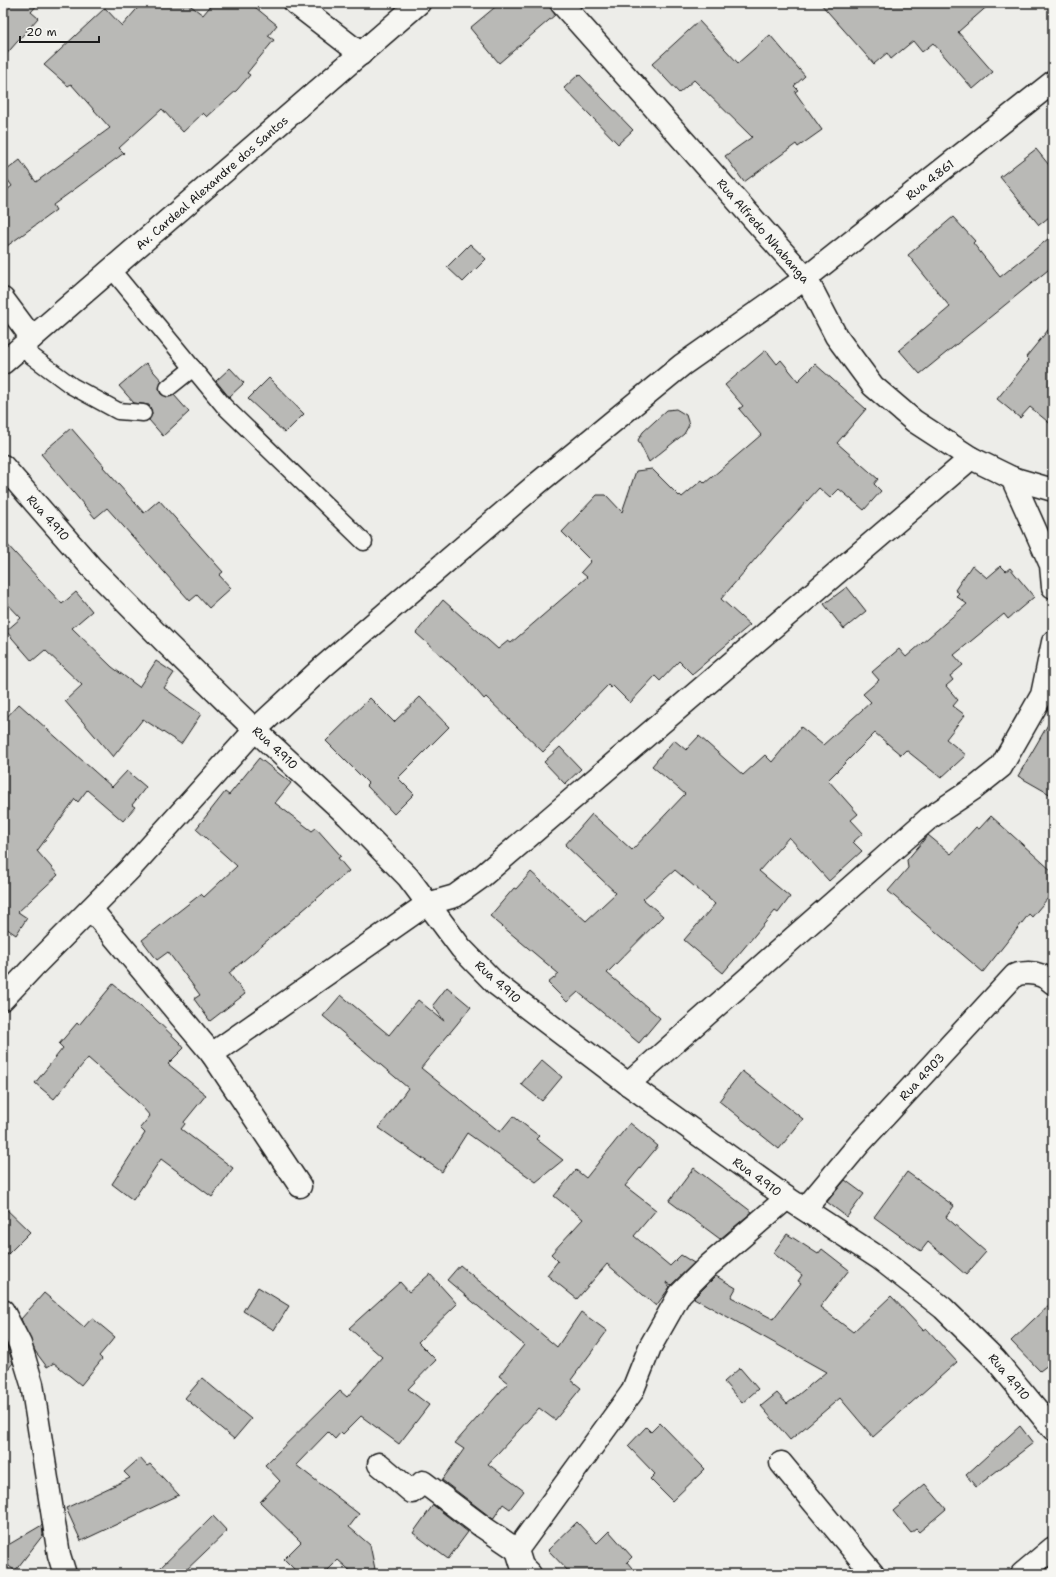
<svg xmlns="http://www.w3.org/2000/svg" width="1056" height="1577" font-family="'Shantell Sans',sans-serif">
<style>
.building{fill:#b9b9b6;stroke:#1c1c1c}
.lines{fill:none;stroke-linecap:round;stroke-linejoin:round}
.lane-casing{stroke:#1c1c1c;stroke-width:19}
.street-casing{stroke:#1c1c1c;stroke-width:25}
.secondary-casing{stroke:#1c1c1c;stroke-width:25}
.lane{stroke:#f6f6f2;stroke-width:16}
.street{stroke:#f6f6f2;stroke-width:22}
.secondary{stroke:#f6f6f2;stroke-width:22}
.labels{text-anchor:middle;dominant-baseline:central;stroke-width:3.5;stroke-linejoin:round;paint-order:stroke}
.street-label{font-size:12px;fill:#1c1c1c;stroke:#f6f6f2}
</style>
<rect width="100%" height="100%" fill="#edede9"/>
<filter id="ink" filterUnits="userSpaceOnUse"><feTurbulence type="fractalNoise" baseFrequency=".025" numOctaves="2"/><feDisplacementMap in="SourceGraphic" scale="8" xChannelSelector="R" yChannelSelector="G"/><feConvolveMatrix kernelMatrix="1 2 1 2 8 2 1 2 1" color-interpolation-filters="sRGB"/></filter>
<g filter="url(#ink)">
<g class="building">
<path d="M3,3H39L31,12L38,18L3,58Z"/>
<path d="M142,3H187L203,15L213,3H250L277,25L268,36L274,40L247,73L250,75L237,90L207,117L203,113L183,132L162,109L119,148L124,153L53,205L56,210L3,249V193L12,186L3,173L20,160L36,182L110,128L71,84L68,86L44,65L105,8L122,26Z"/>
<path d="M500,3H549L555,15L499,63L470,28Z"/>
<path d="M820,3H991L958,32L993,72L973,89L933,43L922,52L913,41L891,59L887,53L874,64Z"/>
<path d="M699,21L738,63L770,35L805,76L794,86L798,90L795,92L822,130L798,147L796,144L744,182L725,156L752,137L694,80L679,93L652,64Z"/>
<path d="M579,74L633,130L618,144L564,88Z"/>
<path d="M1036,149L1053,170V214L1039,225L1000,177Z"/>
<path d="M953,217L975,241L973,243L1000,277L1053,235V266L920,374L899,350L950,307L908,255Z"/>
<path d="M470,244L486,259L463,282L447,267Z"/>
<path d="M1053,324V426L1030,407L1020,418L997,399L1029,360L1026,357Z"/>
<path d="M766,350L777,364L781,360L798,381L815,364L866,409L837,443L878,479L874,484L881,491L864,510L839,489L830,498L819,488L774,537L721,599L750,625L692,674L679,661L660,681L655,676L630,703L613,686L611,688L608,685L543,752L486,697L484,699L465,677L416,633L443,600L498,649L508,641L511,643L587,577L581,572L591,561L562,532L597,495H606L622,512L636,471L652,469L679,496L680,495L682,497L702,480L705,483L761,435L739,409L743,406L725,385Z"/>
<path d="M146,363L162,381L159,389L161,394L169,397L174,395L189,412L163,436L149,420L152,413L149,405L134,403L119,386Z"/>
<path d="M230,368L244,383L229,397L216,381Z"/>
<path d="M269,378L304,414L285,433L248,399Z"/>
<path d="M676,409L686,415L689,425L684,434L649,462L638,440L643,432L667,410Z"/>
<path d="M71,428L104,466L103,467L144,513L159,500L223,572L219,575L231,588L209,608L197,595L190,601L107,508L95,518L41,454Z"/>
<path d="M3,540L62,604L76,592L92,611L72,628L112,667L139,687L156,661L174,673L164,688L201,714L181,744L143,719L113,757L65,701L82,685L45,650L32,661L6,631L21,618L3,599Z"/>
<path d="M972,565L987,578L1001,566L1006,571L1010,568L1034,597L1008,619L1004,614L954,655L963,665L950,676L953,680L946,686L958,700L953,706L965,715L946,739L966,755L941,778L906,750L901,755L875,733L828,780L858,814L851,820L863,833L853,842L862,851L829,881L789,837L759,871L790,897L778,913L775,911L723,973L684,940L715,904L675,870L643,899L663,916L607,973L660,1018L639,1043L578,992L567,1002L548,983L559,974L490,916L514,888L516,889L531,872L586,921L616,893L565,845L592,814L632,850L685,794L652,766L674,740L686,750L699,736L743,775L765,755L772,762L801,727L823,745L871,702L863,694L879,680L872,672L899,649L906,657L967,604L956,596L959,593L955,590Z"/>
<path d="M847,587L866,611L844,629L824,604Z"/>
<path d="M420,697L449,727L398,778L414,794L394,814L366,785L368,783L326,741L370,698L394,722Z"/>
<path d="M19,704L112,787L127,771L146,787L132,805L135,807L123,821L87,790L78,802L75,799L37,851L58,875L18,912L27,918L16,935L3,926V721Z"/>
<path d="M1053,716V796L1018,776Z"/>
<path d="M560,747L581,769L565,784L544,762Z"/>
<path d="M259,758L291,783L275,803L312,831L316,828L341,856L338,858L349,871L229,973L245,994L210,1021L194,999L200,995L168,952L157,960L142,940L201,894L204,897L237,866L196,829L225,792L229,795Z"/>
<path d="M991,816L1053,872V892L1032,917L1029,914L983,972L888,891L908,868L907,860L928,835L951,854L976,827L979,829Z"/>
<path d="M113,984L152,1016L180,1043L184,1048L168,1064L206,1095L184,1122L185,1124L181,1129L233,1168L212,1197L161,1159L133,1200L112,1184L145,1133L140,1128L150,1116L137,1101L88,1058L54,1099L35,1083L63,1048L59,1044L77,1023L79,1025Z"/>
<path d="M447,987L471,1007L421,1068L500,1132L513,1116L539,1136L536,1139L563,1160L536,1182L467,1133L442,1172L379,1128L408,1088L323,1016L341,995L389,1035L418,1000L444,1021L433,1005Z"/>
<path d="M542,1060L562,1077L542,1101L521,1084Z"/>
<path d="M742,1071L803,1119L779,1149L719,1101Z"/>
<path d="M630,1123L658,1146L625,1186L656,1210L634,1236L670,1266L681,1255L694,1263L671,1285L666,1282L670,1287L656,1306L607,1264L577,1299L547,1275L558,1261L551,1254L583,1219L554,1196L576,1170L586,1178Z"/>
<path d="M694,1168L752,1212L720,1239L669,1201Z"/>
<path d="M907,1172L954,1206L946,1217L986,1252L966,1275L928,1242L921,1251L874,1217Z"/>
<path d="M845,1180L864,1194L847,1217L827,1202Z"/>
<path d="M3,1206L30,1232L3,1259Z"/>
<path d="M787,1234L818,1254L822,1249L849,1270L820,1307L853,1332L891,1296L923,1330L926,1328L957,1362L873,1437L840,1398L790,1440L761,1406L777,1393L787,1404L826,1372L694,1298L716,1276L736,1288L731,1297L773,1319L801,1283L798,1281L802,1275L773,1253Z"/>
<path d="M460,1265L557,1347L581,1312L607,1331L571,1380L581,1388L555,1420L539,1408L488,1464L524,1491L510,1509L503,1504L493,1519L442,1480L464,1449L455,1443L508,1383L499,1376L524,1345L447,1280Z"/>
<path d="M430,1274L457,1304L418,1342L436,1360L408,1389L429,1405L399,1444L361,1416L343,1434L341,1432L335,1439L328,1432L296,1465L359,1514L349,1527L370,1545L375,1569L354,1574L338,1560L324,1574H299L284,1559L301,1542L260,1502L280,1481L265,1465L340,1391L347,1397L382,1357L349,1328L400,1282L409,1292Z"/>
<path d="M258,1287L289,1306L274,1330L243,1311Z"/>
<path d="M44,1293L84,1327L92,1318L115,1337L99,1356L102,1359L81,1385L54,1363L47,1367L35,1351L21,1319Z"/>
<path d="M1053,1301V1361L1040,1371L1011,1341Z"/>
<path d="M3,1340L8,1349L13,1363L3,1375Z"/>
<path d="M740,1368L758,1389L742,1403L724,1382Z"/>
<path d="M202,1378L251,1419L234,1439L185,1398Z"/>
<path d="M660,1423L705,1469L672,1501L650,1479L655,1474L628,1446L646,1427L651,1432Z"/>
<path d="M1020,1426L1033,1443L976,1487L966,1475Z"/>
<path d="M140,1458L147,1466L150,1464L179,1495L81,1541L66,1508L130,1478L124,1472Z"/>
<path d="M925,1484L946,1509L919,1532L916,1529L911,1533L893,1511Z"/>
<path d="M433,1505L468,1532L448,1559L413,1533Z"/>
<path d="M213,1516L227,1531L182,1574H154Z"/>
<path d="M577,1522L597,1543L609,1531L632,1557L627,1562L637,1574H571L548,1550Z"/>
<path d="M42,1525L43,1535L15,1571L3,1561V1548Z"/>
</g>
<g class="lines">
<defs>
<g id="lane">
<path d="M112,270L224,406L364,542"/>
<path d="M21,348L72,386L118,411L143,413"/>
<path d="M168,388L193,368"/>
</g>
<g id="street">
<path d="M295,3L361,54"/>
<path d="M561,3L806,278L836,336L873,386L914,421L971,458L1012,478L1053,490"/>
<path d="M3,299L32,338"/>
<path d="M3,466L91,567L164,641L255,730L348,816L408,877L461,948L496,984L628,1084L787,1198L879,1258L943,1308L995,1359L1053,1429"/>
<path d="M1012,478L1051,565L1053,587"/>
<path d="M91,909L212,1054L300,1186"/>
<path d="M3,999L36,964L130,869L255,730L323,667L538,483L682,365L806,278L1053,82"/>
<path d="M212,1054L427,904L455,896L480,878L971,458"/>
<path d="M628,1084L928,819L976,787L1001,767L1042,695L1053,642"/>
<path d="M805,1209L860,1143L1015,975C1029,971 1042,973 1053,983"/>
<path d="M3,1311L20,1344L32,1384L59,1555L65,1574"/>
<path d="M781,1463L873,1574"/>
<path d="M379,1464L412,1492L423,1482L483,1527L517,1550"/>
<path d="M530,1574L522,1566L517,1550L632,1392L650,1347L680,1294L708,1266L787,1198"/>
<path d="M1022,1574L1053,1548"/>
</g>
<path id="secondary" d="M3,363L419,3"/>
</defs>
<use href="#lane" class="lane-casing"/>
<use href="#street" class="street-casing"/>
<use href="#secondary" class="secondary-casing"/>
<use href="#lane" class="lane"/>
<use href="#street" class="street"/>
<use href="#secondary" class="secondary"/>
</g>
</g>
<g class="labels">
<g class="street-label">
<text transform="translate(930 180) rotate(-38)">Rua 4.861</text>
<text transform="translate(212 183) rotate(-41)">Av. Cardeal Alexandre dos Santos</text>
<text transform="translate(763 231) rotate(49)">Rua Alfredo Nhabanga</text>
<text transform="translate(48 518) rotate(48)">Rua 4.910</text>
<text transform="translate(275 748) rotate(43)">Rua 4.910</text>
<text transform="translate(498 982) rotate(42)">Rua 4.910</text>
<text transform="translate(922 1077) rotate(-47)">Rua 4.903</text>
<text transform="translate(757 1177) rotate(36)">Rua 4.910</text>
<text transform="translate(1009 1377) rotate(50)">Rua 4.910</text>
</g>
</g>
<rect width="1056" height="1577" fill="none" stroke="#f6f6f2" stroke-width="16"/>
<rect x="8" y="8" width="1040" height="1561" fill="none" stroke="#1c1c1c" stroke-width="1.5" filter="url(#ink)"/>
<path d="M20 36v6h79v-6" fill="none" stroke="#1c1c1c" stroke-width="2"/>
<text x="26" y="36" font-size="12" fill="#1c1c1c" stroke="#f6f6f2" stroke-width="3" paint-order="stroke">20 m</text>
</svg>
